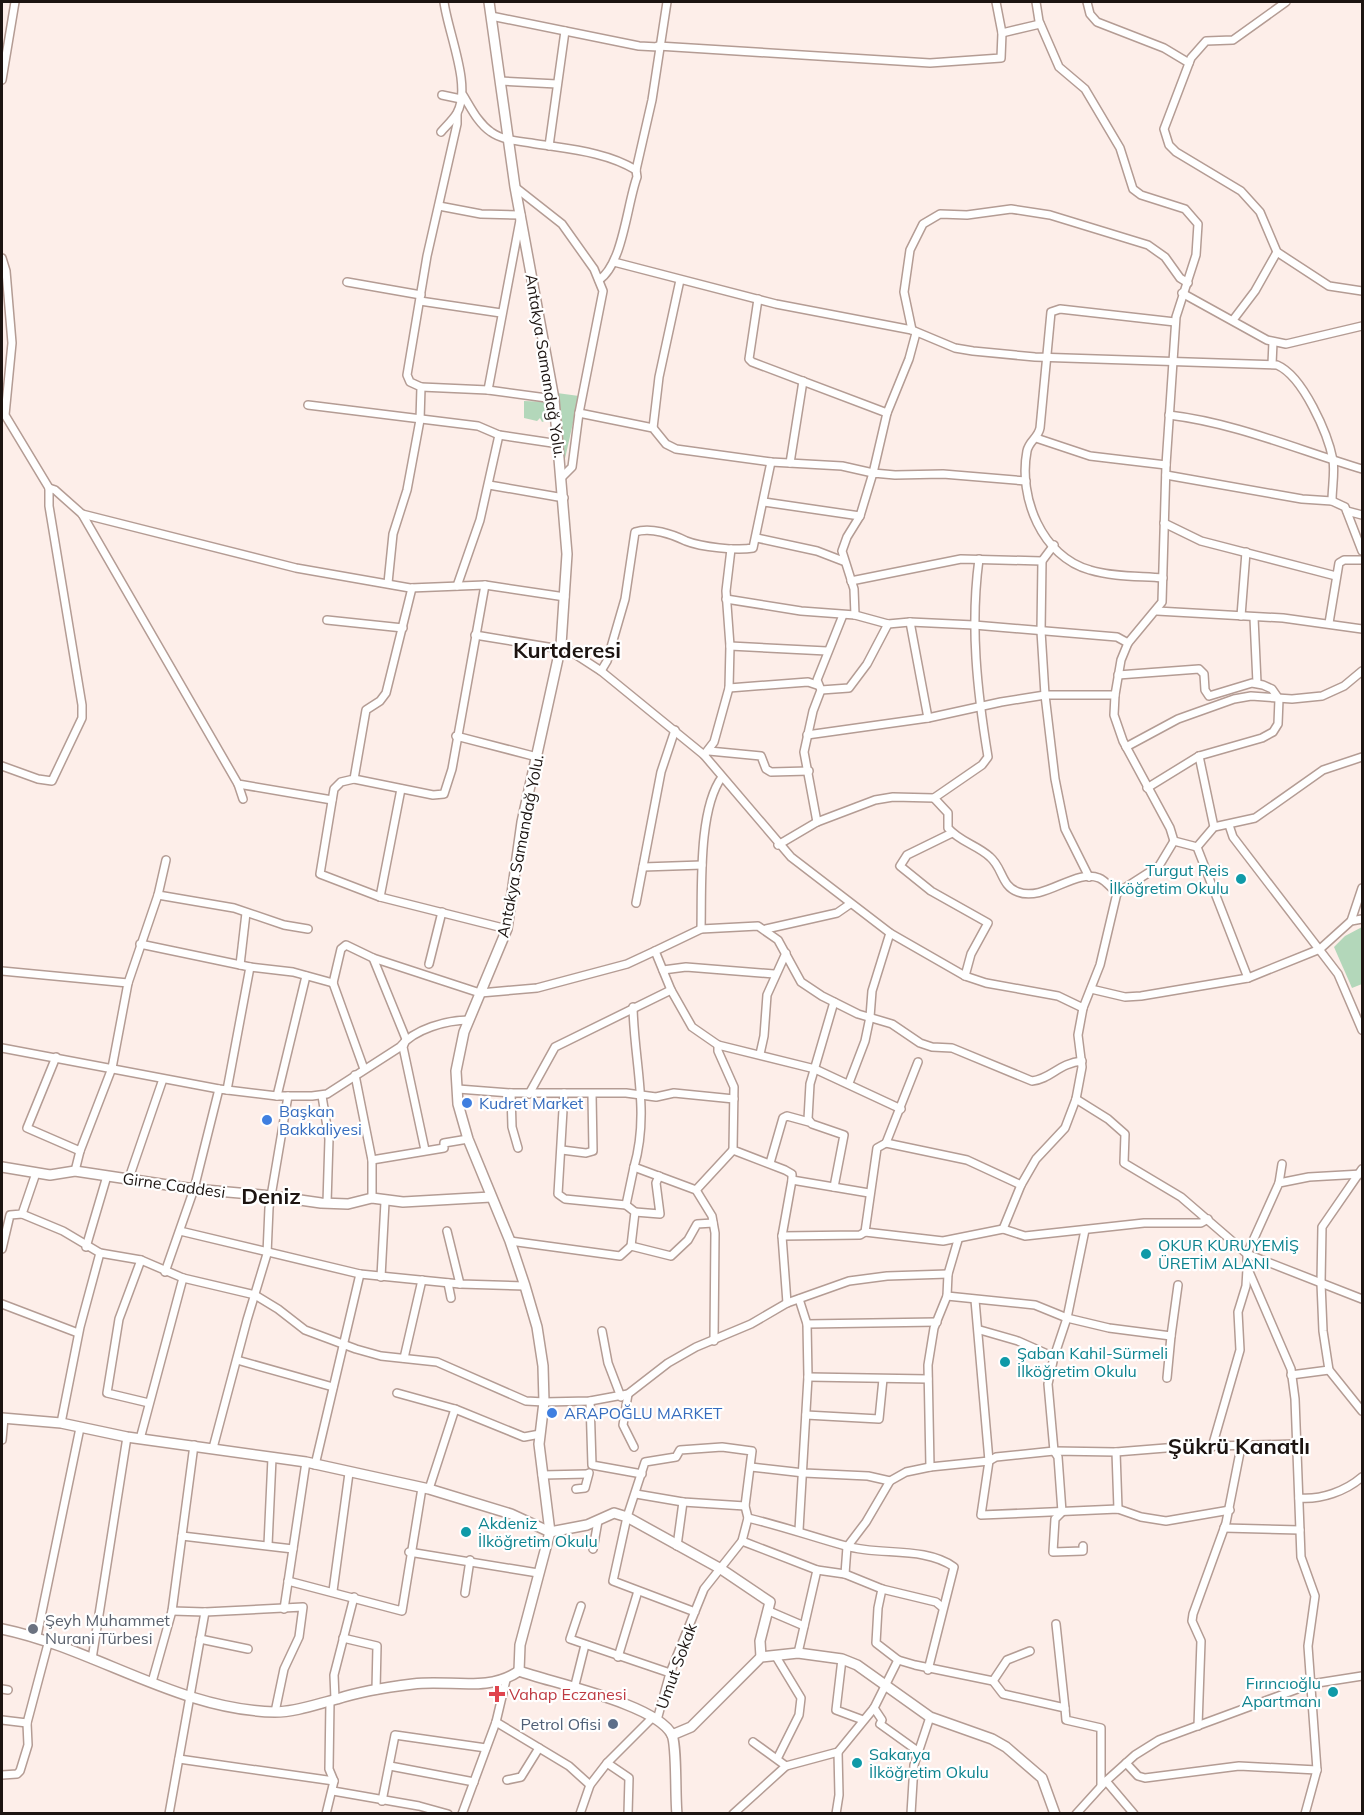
<svg xmlns="http://www.w3.org/2000/svg" width="1364" height="1815" font-family="Mulish,sans-serif">
<style>
.green{fill:#b3d7ba}
.lines{fill:none;stroke-linecap:round;stroke-linejoin:round}
.street-casing{stroke:#b49c94;stroke-width:10}
.secondary-casing{stroke:#b49c94;stroke-width:12}
.street{stroke:#fff;stroke-width:7}
.secondary{stroke:#fff;stroke-width:9}
.culture-dot{fill:#0f9aa8;stroke:#fff;stroke-width:2}
.shop-dot{fill:#3f7fe0;stroke:#fff;stroke-width:2}
.worship-dot{fill:#6b7280;stroke:#fff;stroke-width:2}
.health-dot{fill:#e0444e;stroke:#fff;stroke-width:2}
.service-dot{fill:#5c6f8a;stroke:#fff;stroke-width:2}
.labels{text-anchor:middle;dominant-baseline:central;stroke-width:4.5;stroke-linejoin:round;paint-order:stroke}
.street-label{font-size:16px;fill:#1c1411;stroke:#fff}
.culture-label{font-size:16px;fill:#0d838f;stroke:#fff;text-anchor:start}
.shop-label{font-size:16px;fill:#366cbe;stroke:#fff;text-anchor:start}
.worship-label{font-size:16px;fill:#5b616d;stroke:#fff;text-anchor:start}
.health-label{font-size:16px;fill:#be3a42;stroke:#fff;text-anchor:start}
.service-label{font-size:16px;fill:#4e5e75;stroke:#fff;text-anchor:end}
.district-label{font-size:22px;font-weight:bold;fill:#1c1411;stroke:#fff}
</style>
<rect width="100%" height="100%" fill="#fdeee9"/>
<g class="green">
<path d="M557,393L579,396L564,463Z"/>
<path d="M524,401L549,402V419L542,422L540,418L537,421L524,418Z"/>
<path d="M1362,927V984L1352,988L1334,947L1345,936Z"/>
</g>
<g class="lines">
<defs>
<g id="street">
<path d="M1036,2L1039,21L1059,67L1085,89L1120,148L1133,189L1141,195L1185,209L1198,224L1196,255L1176,317L1166,465L1162,602L1128,643L1121,660L1115,695L1114,715L1123,741L1170,828L1174,841L1197,847L1214,827L1255,818L1323,770L1362,757"/>
<path d="M1087,2L1090,14L1097,22L1164,48L1189,63"/>
<path d="M1286,2L1233,40L1206,41L1191,58L1164,129L1169,145L1176,152L1241,191L1260,212L1277,252L1329,286L1362,291"/>
<path d="M491,16L639,46L658,47"/>
<path d="M1002,33L1040,24"/>
<path d="M658,46L930,63L1001,58L1002,33L996,2"/>
<path d="M2,80L15,2"/>
<path d="M500,81L557,84"/>
<path d="M442,95L461,99"/>
<path d="M463,95C471,108 478,123 491,132C502,140 518,141 531,143C566,149 605,151 636,170"/>
<path d="M441,132C446,126 453,120 457,113C472,86 448,33 444,2"/>
<path d="M549,146L565,31"/>
<path d="M515,187L562,224L594,269L603,291L579,413L572,467L562,477"/>
<path d="M439,206L481,214L521,215L488,390"/>
<path d="M2,258L6,271L12,343L5,415L49,488V506L82,705V718L52,781L38,779L2,766"/>
<path d="M614,262L776,304L912,330L955,348L973,351L1035,357L1277,365C1303,376 1328,434 1333,460C1335,472 1332,488 1332,501"/>
<path d="M599,280C623,264 627,204 637,177L636,170L652,100L667,2"/>
<path d="M347,282L421,295"/>
<path d="M1182,293L1267,340L1286,344L1362,326"/>
<path d="M758,299L749,359L752,362L887,413"/>
<path d="M420,301L501,313"/>
<path d="M1233,320L1255,291L1277,252"/>
<path d="M912,330L904,292L910,250L923,224L940,214L967,215L1011,209L1050,215L1148,245L1165,257L1180,278L1188,283"/>
<path d="M1272,364L1273,342"/>
<path d="M421,387L488,390L554,399"/>
<path d="M308,405L478,426L499,435L559,444"/>
<path d="M579,413L653,428L666,444L676,449L771,462L842,466L873,473L887,413L909,359L916,333"/>
<path d="M1169,415C1236,423 1298,450 1362,469"/>
<path d="M653,428L659,377L680,280"/>
<path d="M1036,438L1090,456L1166,465"/>
<path d="M790,463L803,381"/>
<path d="M1166,475L1302,499L1332,501L1345,507L1362,551"/>
<path d="M489,485L564,498"/>
<path d="M49,488L55,490L82,514L238,784L332,800"/>
<path d="M764,502L860,516"/>
<path d="M1347,511L1362,515"/>
<path d="M82,514L296,568L410,588L485,585L565,597"/>
<path d="M1164,523L1201,541L1336,576"/>
<path d="M757,538L817,551L843,561"/>
<path d="M1054,545L1042,561L1041,631L1045,695L1055,779L1065,829L1089,877"/>
<path d="M1163,578C1139,576 1113,577 1090,570C1042,557 1018,497 1027,451C1029,441 1038,438 1040,428L1051,312L1060,309L1175,322"/>
<path d="M851,581L961,559L1042,561"/>
<path d="M388,583L393,534L407,490L420,420L421,387L410,382L407,375L427,256L457,124V114"/>
<path d="M457,586L480,520L499,435"/>
<path d="M412,588L386,693L380,701L366,710L354,779L341,782L334,789L320,874L380,897L507,929"/>
<path d="M726,599L801,611L855,615L888,624L910,622L974,625L1117,637L1128,643"/>
<path d="M1157,611L1283,618L1362,629"/>
<path d="M855,615L854,589L842,551L847,537L860,516L873,473L895,475L943,474L1026,481"/>
<path d="M1241,616L1246,552"/>
<path d="M1254,618L1257,683"/>
<path d="M327,620L403,628"/>
<path d="M910,622L928,718"/>
<path d="M1329,623L1339,563L1344,560H1362"/>
<path d="M475,635L560,649"/>
<path d="M561,645L601,671L704,755L791,857L890,933L965,976L986,983L1058,996L1083,1008"/>
<path d="M730,646L827,651"/>
<path d="M601,671L607,661L625,599L635,532C651,527 672,534 686,541C701,547 737,551 753,548L771,462"/>
<path d="M1118,675L1199,669L1204,674L1205,690L1209,696L1252,683L1263,685L1272,689L1279,699L1278,724L1273,732L1262,738L1199,756L1147,788"/>
<path d="M729,688L808,682L817,685"/>
<path d="M821,690L849,688L867,664L888,624"/>
<path d="M807,735L928,718L1001,702L1045,695H1115"/>
<path d="M456,736L537,757"/>
<path d="M1126,747L1178,719L1234,699L1251,696L1292,699L1322,696L1344,686L1362,671"/>
<path d="M709,751L761,756L766,769L771,772L809,771"/>
<path d="M704,755L714,742L729,688L730,646L726,591L731,549"/>
<path d="M1199,756L1214,827"/>
<path d="M354,779L433,795L444,794L452,769L485,585"/>
<path d="M238,784L243,799"/>
<path d="M934,798L948,813V828C960,842 977,845 990,857C1003,868 1001,886 1018,892C1044,902 1076,868 1099,878C1105,880 1112,889 1117,893L1159,866L1174,841"/>
<path d="M817,822L804,752L813,711L821,690L817,680L843,615"/>
<path d="M1229,825L1233,837L1338,974L1362,1030"/>
<path d="M952,833L907,855L900,866L931,891L988,923L971,954L965,976"/>
<path d="M778,845L817,822L875,800L893,797L934,798L982,765L988,757C977,690 970,626 979,559"/>
<path d="M1197,847L1248,978"/>
<path d="M643,867L702,865"/>
<path d="M158,895L234,908L284,925L308,929"/>
<path d="M380,897L401,789"/>
<path d="M636,903L661,772L675,730"/>
<path d="M1351,921L1362,888"/>
<path d="M701,929C702,888 698,809 722,777"/>
<path d="M766,929L837,913L850,904"/>
<path d="M140,944L250,967L227,1090"/>
<path d="M373,958L406,1039L403,1047L425,1150"/>
<path d="M429,964L442,912"/>
<path d="M240,965L246,913"/>
<path d="M250,967L293,972L333,983"/>
<path d="M663,970L686,967L774,974"/>
<path d="M2,971L128,983L112,1068L80,1151L75,1171"/>
<path d="M128,983L158,895L166,860"/>
<path d="M333,983L341,949L346,945L373,958L480,993L537,988L627,964L655,951"/>
<path d="M333,983L364,1069"/>
<path d="M1091,989L1125,997L1141,996L1248,978L1320,949L1351,921L1362,919"/>
<path d="M633,1007C634,1062 650,1112 634,1167L696,1190L712,1216L715,1233L714,1341"/>
<path d="M718,1045V1051L734,1087L733,1150L785,1170L792,1174V1180L869,1193"/>
<path d="M2,1048L219,1089L277,1096H312L327,1094L400,1047C414,1029 447,1020 469,1020"/>
<path d="M760,1054L764,1036L767,995L786,953"/>
<path d="M56,1057L27,1128L80,1151"/>
<path d="M355,1075L372,1160V1198"/>
<path d="M849,1083L865,1041L870,1017L872,991L890,933"/>
<path d="M458,1089L511,1093H626L656,1097L674,1093L734,1099"/>
<path d="M511,1093L512,1127L518,1148"/>
<path d="M564,1093L558,1194L565,1199L626,1205"/>
<path d="M529,1094L555,1047L671,990"/>
<path d="M277,1096L306,976"/>
<path d="M322,1096L329,1139L327,1203"/>
<path d="M1076,1099L1108,1119L1125,1134L1124,1163L1181,1197L1247,1254V1267L1291,1369L1295,1399L1301,1557L1315,1596L1308,1646L1317,1770L1305,1814"/>
<path d="M901,1109L815,1069L718,1045L692,1027L671,990L655,951L701,929L758,926L778,940L801,982L822,996L858,1014L892,1024L920,1043L932,1047L952,1048L1032,1081C1051,1079 1059,1063 1082,1061"/>
<path d="M886,1143L967,1160L1021,1185"/>
<path d="M562,1150L586,1153L593,1151L592,1094"/>
<path d="M372,1160L444,1148V1143L468,1139"/>
<path d="M770,1163L783,1118L787,1116L809,1122"/>
<path d="M1362,1169L1322,1227L1321,1283L1323,1331L1329,1370L1362,1411"/>
<path d="M1362,1174L1309,1177L1279,1183L1247,1254L1362,1299"/>
<path d="M129,1178L163,1079"/>
<path d="M1279,1183L1282,1164"/>
<path d="M834,1187L844,1135L812,1124L808,1119L810,1084L834,1002"/>
<path d="M696,1190L733,1150"/>
<path d="M635,1212L660,1214L656,1183L659,1176"/>
<path d="M22,1214L63,1231L100,1253L141,1260L183,1278L255,1295L278,1309L305,1330L356,1349L381,1356L437,1362L526,1401L544,1402L590,1401L628,1394L668,1363L696,1347L751,1324L787,1303L849,1281L887,1276L948,1274"/>
<path d="M1003,1229L1021,1185L1036,1159L1065,1128L1076,1099L1082,1067L1078,1035L1083,1008L1100,965L1117,893"/>
<path d="M180,1231L360,1274L460,1284L525,1286"/>
<path d="M447,1231L460,1284"/>
<path d="M865,1232L877,1148L886,1143L918,1062"/>
<path d="M782,1236L860,1235L865,1232L943,1241L1003,1229L1025,1236L1144,1223H1201L1208,1219"/>
<path d="M510,1241L620,1256L631,1246L671,1256L688,1240L697,1224L713,1223"/>
<path d="M631,1246L635,1212L626,1205L634,1167"/>
<path d="M86,1247L107,1176"/>
<path d="M2,1249L10,1215L22,1214L36,1173"/>
<path d="M141,1260L119,1319L107,1393L149,1403"/>
<path d="M165,1272L194,1189L219,1089"/>
<path d="M381,1277L385,1202"/>
<path d="M448,1283L451,1298"/>
<path d="M947,1296L1035,1305L1067,1318L1109,1328L1171,1336L1178,1285"/>
<path d="M799,1299L807,1324L808,1377L799,1530"/>
<path d="M975,1300L989,1461L981,1515L1118,1509L1141,1517L1166,1521L1230,1510"/>
<path d="M787,1303L782,1236L792,1180"/>
<path d="M2,1304L78,1333"/>
<path d="M807,1324L937,1322"/>
<path d="M980,1330L1018,1341L1054,1357L1067,1318L1085,1230"/>
<path d="M602,1331L608,1363L621,1397"/>
<path d="M1054,1357L1048,1384L1054,1451L1058,1457L1062,1512L1055,1519L1053,1552L1083,1551V1546"/>
<path d="M404,1358L422,1280"/>
<path d="M237,1360L333,1387"/>
<path d="M1291,1375L1329,1370"/>
<path d="M808,1377L928,1379"/>
<path d="M1167,1378L1171,1336"/>
<path d="M397,1393L455,1409"/>
<path d="M628,1394L623,1425L634,1447"/>
<path d="M590,1401L592,1465L642,1474"/>
<path d="M806,1415L879,1419L883,1379"/>
<path d="M61,1423L80,1327L100,1253"/>
<path d="M140,1439L183,1278"/>
<path d="M2,1440L4,1418"/>
<path d="M1212,1447L1240,1350L1238,1312L1246,1286L1247,1269"/>
<path d="M213,1448L247,1320L267,1254L269,1208L288,1096"/>
<path d="M1116,1452L1118,1509"/>
<path d="M315,1465L360,1274"/>
<path d="M751,1467L804,1473L868,1476L890,1481"/>
<path d="M930,1467L928,1365L934,1328L947,1296L948,1274L958,1240"/>
<path d="M542,1475L588,1474"/>
<path d="M429,1489L455,1409L524,1437L540,1434"/>
<path d="M576,1489L585,1488L589,1473"/>
<path d="M636,1494L683,1502L745,1506"/>
<path d="M1299,1498C1321,1500 1346,1491 1362,1477"/>
<path d="M748,1518C782,1526 813,1537 846,1546C880,1556 924,1546 954,1567L928,1670"/>
<path d="M1224,1528L1300,1530"/>
<path d="M182,1536L293,1549"/>
<path d="M742,1541L817,1570L845,1574L882,1589L878,1608L876,1643L898,1660L915,1665L993,1681L1003,1694L1065,1708L1066,1720L1101,1728V1786"/>
<path d="M268,1545L272,1458"/>
<path d="M677,1546L683,1502"/>
<path d="M593,1549L598,1521"/>
<path d="M409,1552L538,1573"/>
<path d="M845,1574L847,1547L866,1522L890,1481L906,1472L930,1467L989,1461L996,1457L1054,1451L1116,1452L1178,1447L1296,1444"/>
<path d="M288,1581L402,1611L422,1488"/>
<path d="M882,1589L936,1602L942,1607"/>
<path d="M333,1591L349,1473"/>
<path d="M465,1593L470,1560"/>
<path d="M581,1606L570,1639L670,1673"/>
<path d="M284,1609L306,1462"/>
<path d="M172,1611L205,1612L303,1607L299,1637L284,1669L275,1712"/>
<path d="M769,1611L804,1626"/>
<path d="M1056,1624L1065,1708"/>
<path d="M37,1636L80,1428"/>
<path d="M343,1638L377,1646L376,1690"/>
<path d="M200,1639L248,1649"/>
<path d="M798,1653L817,1570"/>
<path d="M775,1655L801,1698L799,1715L778,1757"/>
<path d="M618,1657L638,1591"/>
<path d="M92,1659L127,1437"/>
<path d="M842,1659L836,1710L863,1720"/>
<path d="M993,1681L1007,1660L1030,1651"/>
<path d="M152,1682L172,1611L194,1445"/>
<path d="M2,1689L8,1690"/>
<path d="M574,1689L585,1645"/>
<path d="M335,1699L334,1675L354,1597"/>
<path d="M874,1708L882,1720L880,1724L919,1752"/>
<path d="M2,1720L27,1723"/>
<path d="M657,1720L670,1673L704,1589L742,1541L748,1518L745,1506L752,1451L722,1447L680,1450L676,1457L645,1462L627,1517L613,1581L695,1612"/>
<path d="M496,1722L569,1766L590,1785"/>
<path d="M1198,1726L1201,1641L1192,1621L1193,1614L1226,1523L1241,1447"/>
<path d="M753,1742L786,1766"/>
<path d="M179,1759L334,1781"/>
<path d="M607,1763L629,1778L628,1814"/>
<path d="M1126,1763L1138,1776L1145,1778L1239,1766L1317,1770"/>
<path d="M390,1766L474,1782"/>
<path d="M2,1775L17,1774L20,1771L28,1745L27,1723L49,1640"/>
<path d="M507,1780L521,1777L539,1748"/>
<path d="M1106,1781L1134,1814"/>
<path d="M333,1791L419,1806L448,1814"/>
<path d="M382,1801L395,1735L486,1748"/>
<path d="M169,1814L205,1612"/>
<path d="M326,1814L334,1781L329,1769L330,1701"/>
<path d="M462,1814L496,1722L506,1680"/>
<path d="M580,1814L590,1785L607,1763L653,1717"/>
<path d="M733,1814L786,1766L838,1752L874,1708L898,1660"/>
<path d="M836,1814L839,1795L838,1752"/>
<path d="M911,1814L914,1765L930,1717"/>
<path d="M1076,1814L1106,1781L1135,1755L1159,1740L1311,1684L1362,1676"/>
</g>
<g id="secondary">
<path d="M489,2L515,187L554,399L567,554L561,645L522,822L507,929L464,1032L456,1071L458,1104L468,1139L510,1241L525,1286L537,1327L543,1366L544,1402L539,1444L550,1532L520,1645L519,1671"/>
<path d="M2,1167L50,1175L75,1171L194,1189L272,1196L321,1203L348,1204L372,1198L403,1202L491,1197"/>
<path d="M2,1418L61,1423L127,1437L306,1462L429,1489L511,1514L550,1532L587,1525L614,1513L627,1517L721,1569L770,1602L760,1641L761,1657"/>
<path d="M2,1629C94,1648 178,1710 275,1712C296,1712 317,1704 337,1699C361,1691 388,1687 413,1684C449,1679 487,1693 519,1671"/>
<path d="M519,1671C552,1683 657,1704 672,1735C677,1746 675,1797 677,1814"/>
<path d="M672,1735L691,1727L761,1657L798,1653L842,1659L857,1665L930,1717L992,1739L1006,1747L1042,1778L1055,1814"/>
</g>
</defs>
<use href="#street" class="street-casing"/>
<use href="#secondary" class="secondary-casing"/>
<use href="#street" class="street"/>
<use href="#secondary" class="secondary"/>
</g>
<g class="culture-dot">
<circle cx="1241" cy="879" r="6"/>
<circle cx="1146" cy="1254" r="6"/>
<circle cx="1005" cy="1362" r="6"/>
<circle cx="466" cy="1532" r="6"/>
<circle cx="1333" cy="1692" r="6"/>
<circle cx="857" cy="1763" r="6"/>
</g>
<g class="shop-dot">
<circle cx="467" cy="1103" r="6"/>
<circle cx="267" cy="1120" r="6"/>
<circle cx="552" cy="1413" r="6"/>
</g>
<circle class="worship-dot" cx="33" cy="1629" r="6"/>
<path class="health-dot" d="M494 1685h6v6h6v6h-6v6h-6v-6h-6v-6h6z"/>
<circle class="service-dot" cx="613" cy="1724" r="6"/>
<g class="labels">
<g class="street-label">
<text transform="translate(546 366) rotate(81)">Antakya Samandağ Yolu.</text>
<text transform="translate(520 846) rotate(-79)">Antakya Samandağ Yolu.</text>
<text transform="translate(174 1185) rotate(8)">Girne Caddesi</text>
<text transform="translate(676 1666) rotate(-70)">Umut Sokak</text>
</g>
<g class="culture-label">
<text x="1229" y="870" text-anchor="end">Turgut Reis<tspan x="1229" dy="18">İlköğretim Okulu</tspan></text>
<text x="1158" y="1245">OKUR KURUYEMİŞ<tspan x="1158" dy="18">ÜRETİM ALANI</tspan></text>
<text x="1017" y="1353">Şaban Kahil-Sürmeli<tspan x="1017" dy="18">İlköğretim Okulu</tspan></text>
<text x="478" y="1523">Akdeniz<tspan x="478" dy="18">İlköğretim Okulu</tspan></text>
<text x="1321" y="1683" text-anchor="end">Fırıncıoğlu<tspan x="1321" dy="18">Apartmanı</tspan></text>
<text x="869" y="1754">Sakarya<tspan x="869" dy="18">İlköğretim Okulu</tspan></text>
</g>
<g class="shop-label">
<text x="479" y="1103">Kudret Market</text>
<text x="279" y="1111">Başkan<tspan x="279" dy="18">Bakkaliyesi</tspan></text>
<text x="564" y="1413">ARAPOĞLU MARKET</text>
</g>
<g class="worship-label">
<text x="45" y="1620">Şeyh Muhammet<tspan x="45" dy="18">Nurani Türbesi</tspan></text>
</g>
<g class="health-label">
<text x="509" y="1694">Vahap Eczanesi</text>
</g>
<g class="service-label">
<text x="601" y="1724">Petrol Ofisi</text>
</g>
<g class="district-label">
<text x="567" y="650">Kurtderesi</text>
<text x="271" y="1196">Deniz</text>
<text x="1239" y="1446">Şükrü Kanatlı</text>
</g>
</g>
<rect width="1364" height="1815" fill="none" stroke="#1c1411" stroke-width="6"/>
</svg>
